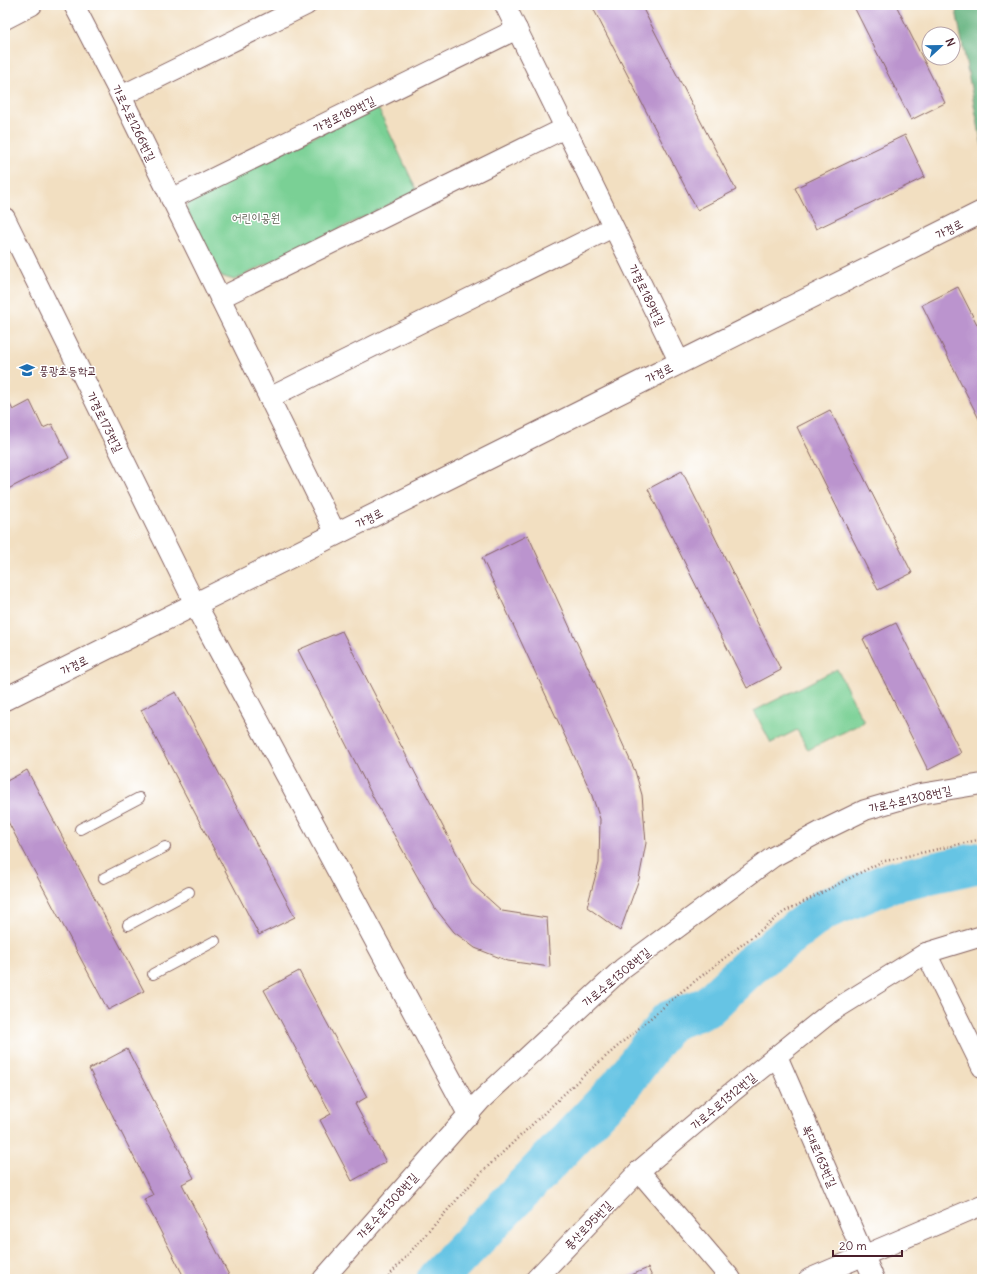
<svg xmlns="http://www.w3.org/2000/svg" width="987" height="1284" font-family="Delius,'Poor Story',sans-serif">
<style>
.green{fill:#7ad095;stroke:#627860}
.forest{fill:#63b27e;stroke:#566854}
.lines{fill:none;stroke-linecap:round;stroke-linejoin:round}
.river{stroke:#66c4e4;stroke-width:41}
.building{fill:#bb94ce}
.lane-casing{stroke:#856260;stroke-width:12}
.street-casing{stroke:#856260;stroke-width:22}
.secondary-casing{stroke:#856260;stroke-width:24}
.path{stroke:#856260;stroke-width:2.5;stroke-dasharray:1 3;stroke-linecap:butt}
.lane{stroke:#fff;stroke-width:10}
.street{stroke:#fff;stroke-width:20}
.secondary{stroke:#fff;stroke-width:22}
.labels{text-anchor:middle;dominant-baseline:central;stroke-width:3;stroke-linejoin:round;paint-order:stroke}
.street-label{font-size:12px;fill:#4a1f2b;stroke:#fff}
.park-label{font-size:12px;fill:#5b5d50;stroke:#fff}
.poi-label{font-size:12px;fill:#4a1f2b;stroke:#fff;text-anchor:start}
</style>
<rect width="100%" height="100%" fill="#fff"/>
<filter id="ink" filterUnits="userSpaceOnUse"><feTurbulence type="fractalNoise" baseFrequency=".025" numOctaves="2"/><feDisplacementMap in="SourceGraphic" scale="8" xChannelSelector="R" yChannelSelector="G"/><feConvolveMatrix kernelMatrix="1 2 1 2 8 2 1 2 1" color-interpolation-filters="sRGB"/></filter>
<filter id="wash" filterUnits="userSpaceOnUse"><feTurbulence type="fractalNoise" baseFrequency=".012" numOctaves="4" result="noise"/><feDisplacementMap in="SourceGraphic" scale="16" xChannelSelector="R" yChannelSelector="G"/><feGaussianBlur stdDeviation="0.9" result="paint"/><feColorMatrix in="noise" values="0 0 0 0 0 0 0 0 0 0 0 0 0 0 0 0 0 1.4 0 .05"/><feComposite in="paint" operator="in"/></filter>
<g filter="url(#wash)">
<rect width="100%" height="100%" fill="#f2dfc1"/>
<g class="green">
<path d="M377,106L417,191L234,280L221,276L186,209L190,196Z"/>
<path d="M837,669L864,722L808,750L797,730L771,743L754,711Z"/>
</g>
<path class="forest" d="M955,5H982V146Z"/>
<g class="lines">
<path class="river" d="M437,1279L620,1087L669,1021L707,1007L750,966L823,910L891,882L982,862"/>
</g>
<g id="blocks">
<g class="building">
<path d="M603,5H641L736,190L697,210L594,10Z"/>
<path d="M853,5H896L945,103L911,120Z"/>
<path d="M905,135L925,177L816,229L795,188Z"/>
<path d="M958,287L982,334V425L922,305Z"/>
<path d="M5,395L13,410L30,401L43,428L52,424L69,458L8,489L5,482Z"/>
<path d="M830,410L912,573L878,590L797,427Z"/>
<path d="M682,471L781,670L747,688L648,489Z"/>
<path d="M528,535L635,771L642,795L646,843L639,879L620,931L587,907L599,863L600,819L590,790L482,558Z"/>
<path d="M896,623L961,753L928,770L863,639Z"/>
<path d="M342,631L473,885L502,911L547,918L550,967L508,961L475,948L454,932L435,908L375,801L298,650Z"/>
<path d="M176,692L295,917L259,935L141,710Z"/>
<path d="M27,770L144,991L108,1010L5,816V782Z"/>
<path d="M299,971L367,1097L355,1104L386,1162L352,1181L320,1120L331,1114L264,990Z"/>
<path d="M127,1049L194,1178L182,1184L231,1279H185L144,1199L153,1195L89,1069Z"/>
<path d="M648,1268L653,1279H622Z"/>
</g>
</g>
</g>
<g filter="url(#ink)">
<use href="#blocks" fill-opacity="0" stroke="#856260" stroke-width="1"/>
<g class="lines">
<defs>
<g id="lane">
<path d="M80,829L139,798"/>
<path d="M104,878L165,847"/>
<path d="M128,925L189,892"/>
<path d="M153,974L215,941"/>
</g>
<g id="street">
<path d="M74,5L121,96L336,534"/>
<path d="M505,5L680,363"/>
<path d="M5,19L32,5"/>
<path d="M121,96L306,5"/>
<path d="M171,199L517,29"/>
<path d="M5,218L195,604"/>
<path d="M220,298L565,128"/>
<path d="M269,398L613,227"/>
<path d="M926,953L982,1067"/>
<path d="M777,1056L874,1279"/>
<path d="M639,1171L731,1279"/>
<path d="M323,1279L481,1100L623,968L773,857L820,832L865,810L920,794L982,784"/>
<path d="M536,1279L639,1171L731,1093L831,1012L926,953L982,936"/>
<path d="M809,1279L982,1205"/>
</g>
<g id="secondary">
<path d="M195,604L469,1114"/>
<path d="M5,699L982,212"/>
</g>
</defs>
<use href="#lane" class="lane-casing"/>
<use href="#street" class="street-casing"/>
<use href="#secondary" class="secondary-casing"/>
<path class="path" d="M386,1279L479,1175L582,1077L681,992L784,912L881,862L982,839"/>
<use href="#lane" class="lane"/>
<use href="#street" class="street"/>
<use href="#secondary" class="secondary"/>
</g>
</g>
<defs>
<symbol id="school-bare" viewBox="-9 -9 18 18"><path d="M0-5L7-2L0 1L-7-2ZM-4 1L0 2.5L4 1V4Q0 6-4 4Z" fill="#1f6fb2" stroke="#fff" stroke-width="2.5" paint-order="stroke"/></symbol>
</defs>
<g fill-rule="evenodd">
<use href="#school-bare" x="16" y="359" width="22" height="22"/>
</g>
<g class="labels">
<g class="street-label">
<text transform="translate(344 114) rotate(-26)">가경로189번길</text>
<text transform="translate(134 123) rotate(64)">가로수로1266번길</text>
<text transform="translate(949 229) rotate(-27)">가경로</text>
<text transform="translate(647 295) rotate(64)">가경로189번길</text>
<text transform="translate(659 373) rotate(-27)">가경로</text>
<text transform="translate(105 422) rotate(64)">가경로173번길</text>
<text transform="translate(369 518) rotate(-27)">가경로</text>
<text transform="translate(74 665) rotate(-26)">가경로</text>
<text transform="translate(910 799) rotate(-13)">가로수로1308번길</text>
<text transform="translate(616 977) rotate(-40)">가로수로1308번길</text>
<text transform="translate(723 1101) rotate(-40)">가로수로1312번길</text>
<text transform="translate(820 1156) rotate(66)">복대로163번길</text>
<text transform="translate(387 1206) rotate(-48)">가로수로1308번길</text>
<text transform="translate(588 1225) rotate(-46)">풍산로95번길</text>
</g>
<g class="park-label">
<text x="256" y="217">어린이공원</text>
</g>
<g class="poi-label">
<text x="39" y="370">풍광초등학교</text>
</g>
</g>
<rect width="987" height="1284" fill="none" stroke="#fff" stroke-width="20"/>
<g transform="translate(941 46) rotate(68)"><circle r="19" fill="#ffffff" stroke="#b7a5aa"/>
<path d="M0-3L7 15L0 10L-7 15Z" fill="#1f6fb2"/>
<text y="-6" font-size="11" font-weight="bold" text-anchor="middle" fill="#4a1f2b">N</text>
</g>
<path d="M833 1250v6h69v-6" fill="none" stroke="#4a1f2b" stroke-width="2"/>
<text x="839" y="1250" font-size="12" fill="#4a1f2b" stroke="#ffffff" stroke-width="3" paint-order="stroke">20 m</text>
</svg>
